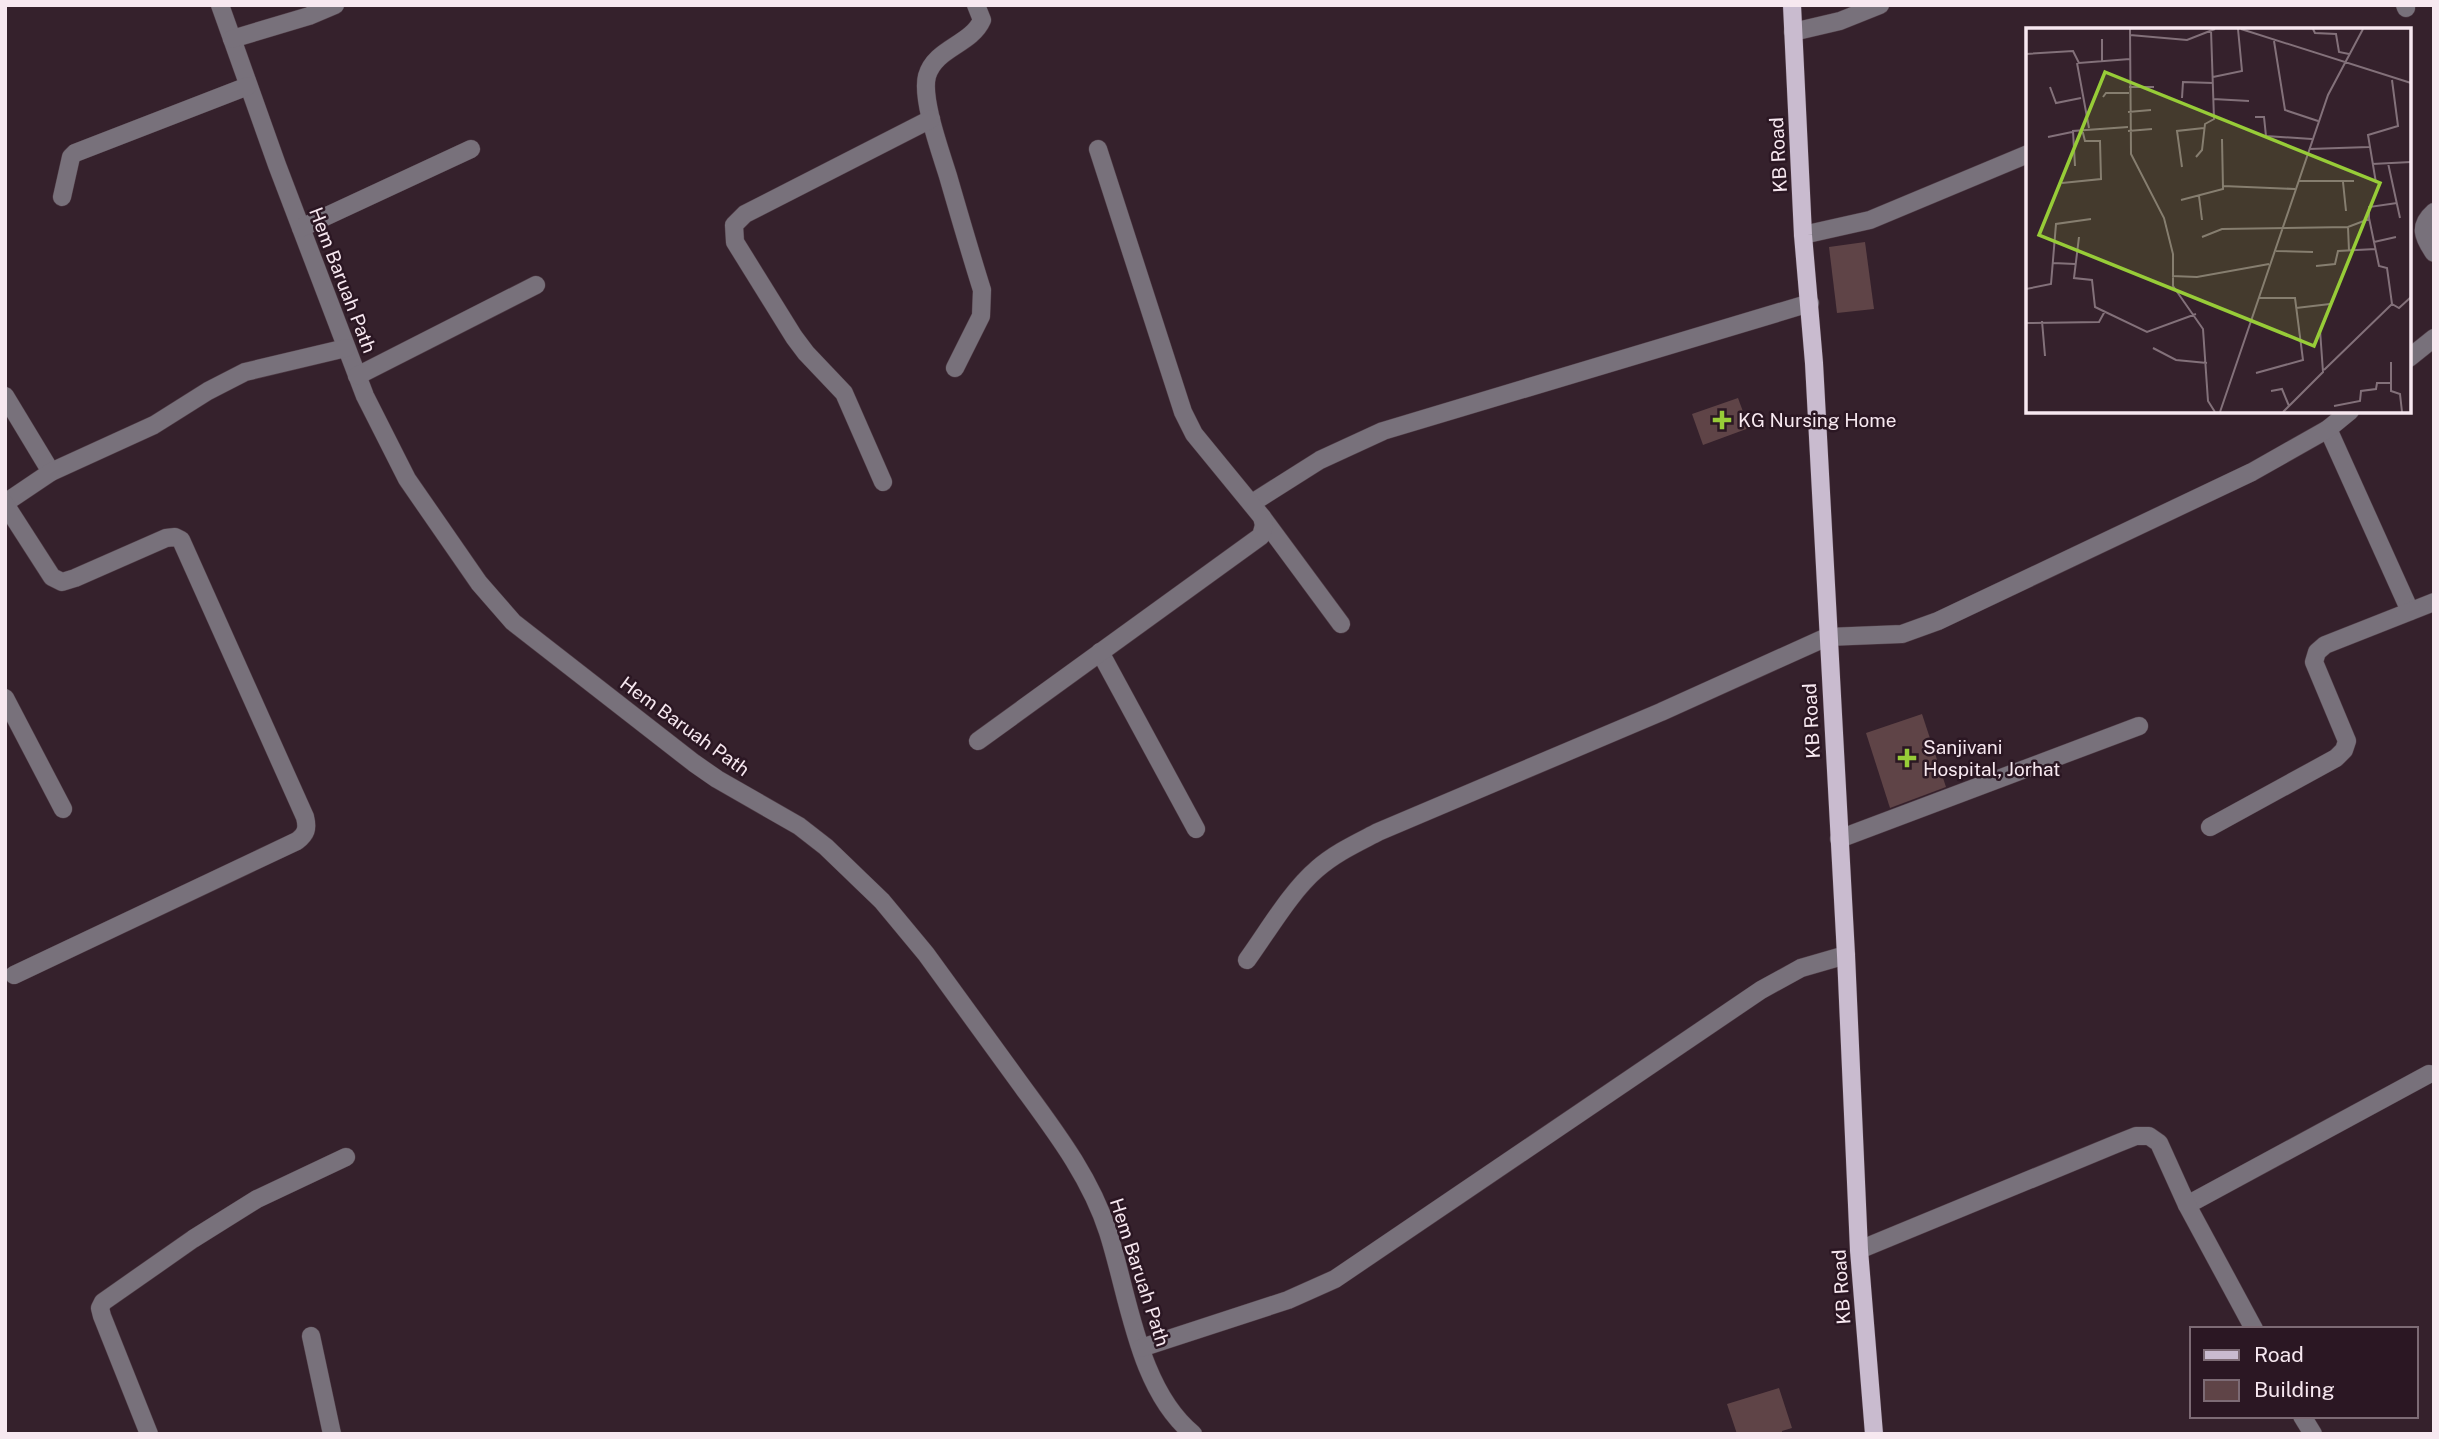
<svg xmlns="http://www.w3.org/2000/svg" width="2439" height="1439" font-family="'Public Sans',sans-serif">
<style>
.building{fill:#5f4447}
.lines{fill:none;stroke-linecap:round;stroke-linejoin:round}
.minor-casing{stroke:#503d47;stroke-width:19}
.major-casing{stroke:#503d47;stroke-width:19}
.minor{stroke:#78717b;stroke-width:18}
.major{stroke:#c9bbcf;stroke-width:18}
.poi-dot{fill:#97cc38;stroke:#2b1723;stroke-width:2.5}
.labels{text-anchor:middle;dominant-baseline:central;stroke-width:5;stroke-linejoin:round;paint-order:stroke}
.street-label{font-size:19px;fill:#f7e8f0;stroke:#2b1723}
.poi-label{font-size:19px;fill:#f7e8f0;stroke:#2b1723;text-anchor:start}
.inset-road{fill:none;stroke:#83717a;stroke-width:2}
.view{fill:#97cc38;fill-opacity:0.15;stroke:#97cc38;stroke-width:3.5}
.inset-edge{fill:none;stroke:#f7e8f0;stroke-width:3.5}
</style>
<rect width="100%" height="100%" fill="#35212c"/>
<g class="building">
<path d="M1865,242L1874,309L1837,313L1829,247Z"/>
<path d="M1738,398L1749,428L1703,445L1692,414Z"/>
<path d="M1922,714L1946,787L1890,808L1866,733Z"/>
<path d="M1779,1388L1792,1428L1782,1431V1434H1737L1727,1404Z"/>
</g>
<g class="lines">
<defs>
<g id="minor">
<path d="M220,5L277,165L365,396L407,479L479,583L513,622L694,763L717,779L799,826L826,847L882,901L926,954C957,997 988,1040 1019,1082C1054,1130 1090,1176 1108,1232C1129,1297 1138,1389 1193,1434"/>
<path d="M2405,5L2406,8"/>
<path d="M1793,32L1840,21L1880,5"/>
<path d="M232,39L309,16L335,5"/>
<path d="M62,197L71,157L75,153L248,86"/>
<path d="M2434,212C2418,226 2423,237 2434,253"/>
<path d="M301,228L471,149"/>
<path d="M1803,235L1870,220L2028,154"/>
<path d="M2409,358L2434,338"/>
<path d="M955,368L981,316L982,290C970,252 959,214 948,176C941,153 921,99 927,76C935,48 971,45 982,20L976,5"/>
<path d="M357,376L536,285"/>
<path d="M5,396L51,472"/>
<path d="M2328,429L2410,611"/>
<path d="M883,482L844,393L806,353L794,337L735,242L734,225L745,214L931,119"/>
<path d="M5,503L51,472L154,425L208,391L245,372L346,348"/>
<path d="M1252,503L1320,460L1383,431L1810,303"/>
<path d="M5,504L52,577L62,582L75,578L166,538L175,537L181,540L305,817C308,829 306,834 297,841L14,975"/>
<path d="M1262,517L1341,624"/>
<path d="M1100,652L1196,829"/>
<path d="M5,698L63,809"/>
<path d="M978,741L1261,536L1264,525L1262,517L1194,434L1183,412L1098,149"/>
<path d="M2210,827L2336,758L2344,750L2347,741L2314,662L2317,652L2325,645L2434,602"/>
<path d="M1839,839L2139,726"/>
<path d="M1247,960C1268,931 1291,891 1317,869C1335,853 1357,843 1378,832L1661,712L1827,637L1902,634L1938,621L2252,472L2328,429L2350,411"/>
<path d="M2187,1205L2429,1074"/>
<path d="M1859,1250L2116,1144L2136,1136H2149L2159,1143L2187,1205L2254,1329"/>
<path d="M311,1336L332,1434"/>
<path d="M1141,1348L1288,1300L1335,1279L1761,990L1801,968L1846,955"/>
<path d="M2302,1416L2313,1434"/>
<path d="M149,1434L102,1316L100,1308L103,1302L193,1239L257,1199L346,1157"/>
</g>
<path id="major" d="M1792,5L1803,235L1814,363L1846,955L1859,1250L1874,1434"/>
</defs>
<use href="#minor" class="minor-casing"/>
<use href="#major" class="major-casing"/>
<use href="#minor" class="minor"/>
<use href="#major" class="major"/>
</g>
<g class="poi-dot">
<path d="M1718.5 409.5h7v7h7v7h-7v7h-7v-7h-7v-7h7z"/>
<path d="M1903.5 747.5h7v7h7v7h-7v7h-7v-7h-7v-7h7z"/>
</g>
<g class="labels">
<g class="street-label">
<text transform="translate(1778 155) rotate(-93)">KB Road</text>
<text transform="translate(343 280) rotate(69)">Hem Baruah Path</text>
<text transform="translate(1811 721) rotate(-93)">KB Road</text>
<text transform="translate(685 726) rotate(36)">Hem Baruah Path</text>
<text transform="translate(1140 1272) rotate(72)">Hem Baruah Path</text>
<text transform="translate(1841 1287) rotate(-94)">KB Road</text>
</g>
<g class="poi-label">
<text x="1738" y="420">KG Nursing Home</text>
<text x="1923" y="747">Sanjivani<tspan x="1923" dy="22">Hospital, Jorhat</tspan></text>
</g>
</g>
<g transform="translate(2026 28)">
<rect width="385" height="385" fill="#35212c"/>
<path class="inset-road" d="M104,1L105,126L138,190L147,226V258L177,301L182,373L189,384M215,1L385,55M287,1L289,5L310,6L313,24L323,26M104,7L161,12L189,1M248,13L259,82L292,93M0,26L47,23L53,35L104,31M76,33V11M51,35L63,100M187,49L216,43L212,1M24,59L30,75L55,70M103,59H128M77,69L80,65H103M156,70L157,54L187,55M187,71L223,73M102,84L125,82M229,89H238L240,108L286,111M102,103L126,101M22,109L46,104M283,121L343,119M170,129L176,122L179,96L188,91L185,2M362,135L374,190M346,136L385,134M49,138L47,103L102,99M156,139L151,103L178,100M273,153H328M317,154L320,183M36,155L75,151L74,113H59L56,101M350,155L342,107L372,98L366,52M197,158L269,161M173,168L176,192M155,172L197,161L196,111M343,190L353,238L361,240L366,276L373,280L385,269M322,199L323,223M53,209L48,250L66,252L69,279L121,304L170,286M176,209L196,201L322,199L343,191V179L371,175M348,214L370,209M250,223L287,224M27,235L49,236M290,238L309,236L312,223L350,221M146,248L171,249L243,236M0,261L25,256L30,196L65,191M270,280L304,276M16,293L19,328M0,295L73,294L79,283M127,320L150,332L181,335M365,334V363L374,366L376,384M298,342L366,276M230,345L277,332L269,270H233M245,363L256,361L263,378M308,378L334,373L335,363L350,361L351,355H365M194,384L302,67L337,1M257,384L297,344L294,302"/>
<path class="view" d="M79,44L354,155L288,318L13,207Z"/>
<rect width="385" height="385" class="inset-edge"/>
</g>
<rect width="2439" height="1439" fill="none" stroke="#f7e8f0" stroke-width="14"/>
<rect x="2190" y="1327" width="228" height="91" fill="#2b1723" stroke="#7d6b75" stroke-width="2"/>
<rect x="2204" y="1350" width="35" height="10" fill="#c9bbcf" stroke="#7d6b75" stroke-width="2"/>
<text x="2254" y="1362" font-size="21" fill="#f7e8f0">Road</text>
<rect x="2204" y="1380" width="35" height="21" fill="#5f4447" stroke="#7d6b75" stroke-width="2"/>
<text x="2254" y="1397" font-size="21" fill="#f7e8f0">Building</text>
</svg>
